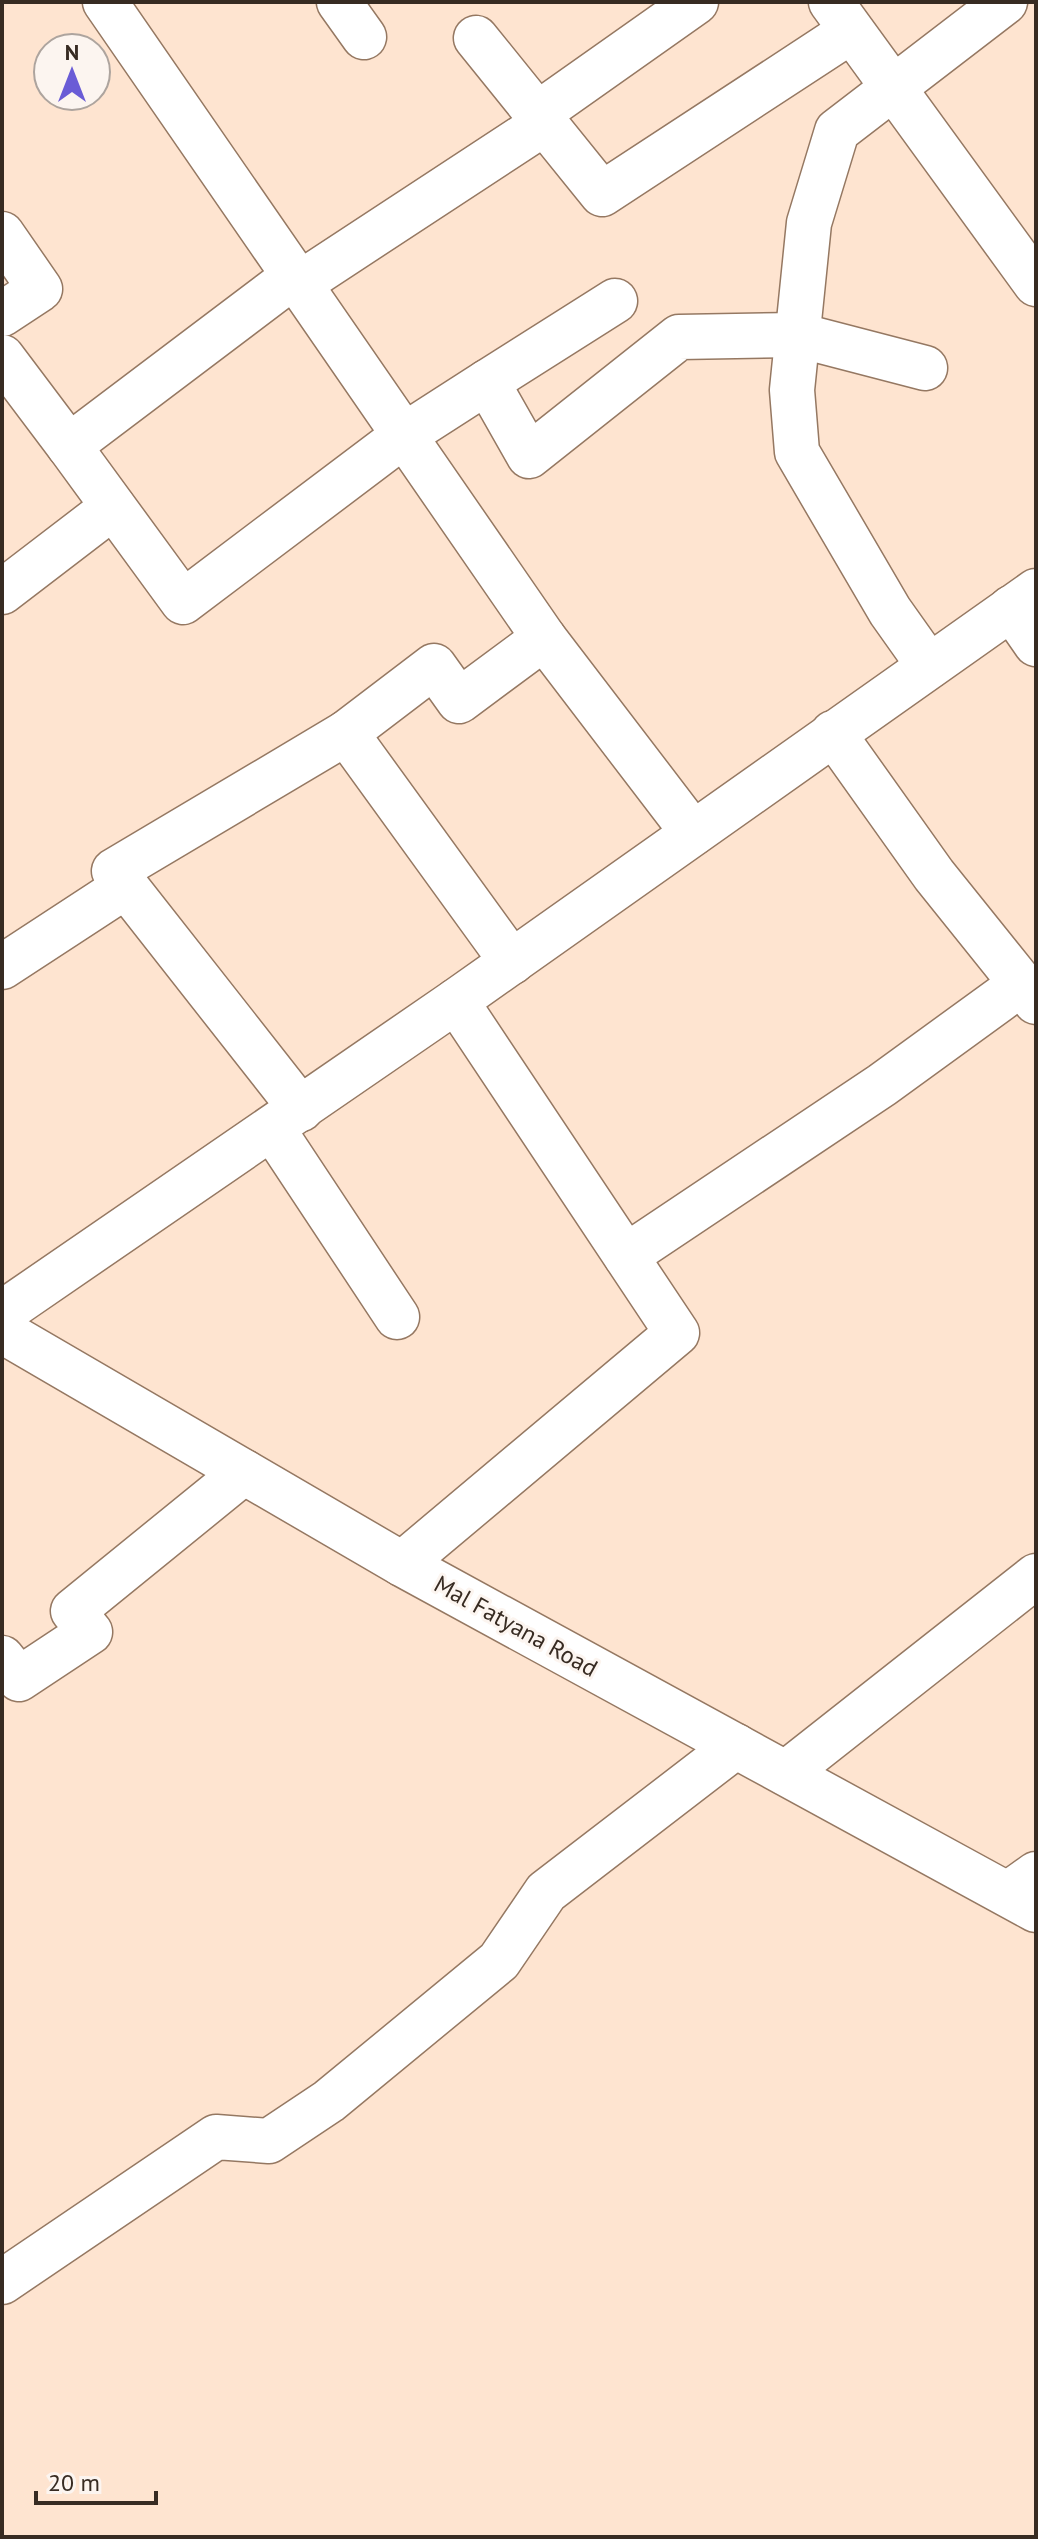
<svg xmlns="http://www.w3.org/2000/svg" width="1038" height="2539" font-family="'PT Sans',sans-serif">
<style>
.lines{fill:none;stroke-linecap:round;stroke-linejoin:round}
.street-casing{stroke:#957862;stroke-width:47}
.secondary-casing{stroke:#957862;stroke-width:47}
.street{stroke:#fff;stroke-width:44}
.secondary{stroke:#fff;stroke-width:44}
.labels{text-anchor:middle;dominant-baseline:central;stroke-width:6;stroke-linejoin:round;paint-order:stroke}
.street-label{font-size:24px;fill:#372b22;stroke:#fcf5f0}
</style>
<rect width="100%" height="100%" fill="#fee4d0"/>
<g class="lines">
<defs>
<g id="street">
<path d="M105,2L544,638L693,833"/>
<path d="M339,2L364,37"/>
<path d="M831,2L1036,284"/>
<path d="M476,38L602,194L851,31"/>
<path d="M536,115L696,2"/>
<path d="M2,234L40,289L2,314"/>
<path d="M294,276L69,446L183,602L403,436L487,382L529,456L679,337L798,335L925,368"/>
<path d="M299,284L543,124"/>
<path d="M2,357L69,446"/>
<path d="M487,382L615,301"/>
<path d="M2,592L113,507"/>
<path d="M1011,608L1036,644"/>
<path d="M929,666L890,611L797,452L792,390L809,223L837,131L1005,2"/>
<path d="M346,733L434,666L459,701L544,638"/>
<path d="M833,733L934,875L1036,1002"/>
<path d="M2,967L126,886"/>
<path d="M301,1109L114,871L346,733L512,962"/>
<path d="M272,1128L397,1317"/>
<path d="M626,1256L882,1085L1021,984"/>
<path d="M402,1564L677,1333L456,1001"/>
<path d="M2,1658L19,1679L90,1632L73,1611L244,1472"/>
<path d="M786,1773L1036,1576"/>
<path d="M1008,1894L1036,1874"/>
</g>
<g id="secondary">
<path d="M2,1313L456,1001L1036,591"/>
<path d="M2,1331L402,1564L1036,1910"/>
<path d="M2,2282L216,2137L269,2141L329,2101L499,1961L546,1892L736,1746"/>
</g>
</defs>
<use href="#street" class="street-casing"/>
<use href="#secondary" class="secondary-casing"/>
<use href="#street" class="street"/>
<use href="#secondary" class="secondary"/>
</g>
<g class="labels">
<g class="street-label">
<text transform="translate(516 1626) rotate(29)">Mal Fatyana Road</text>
</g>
</g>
<rect width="1038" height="2539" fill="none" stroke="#372b22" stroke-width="8"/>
<g transform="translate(72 72)"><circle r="38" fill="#fcf5f0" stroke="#ada49e" stroke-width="2"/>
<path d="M0-6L14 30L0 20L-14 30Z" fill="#6a5cd6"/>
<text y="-12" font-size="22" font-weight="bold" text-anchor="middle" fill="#372b22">N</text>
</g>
<path d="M36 2491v12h120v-12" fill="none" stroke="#372b22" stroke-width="4"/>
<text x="48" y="2491" font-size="24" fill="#372b22" stroke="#fcf5f0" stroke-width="6" paint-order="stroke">20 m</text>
</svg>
